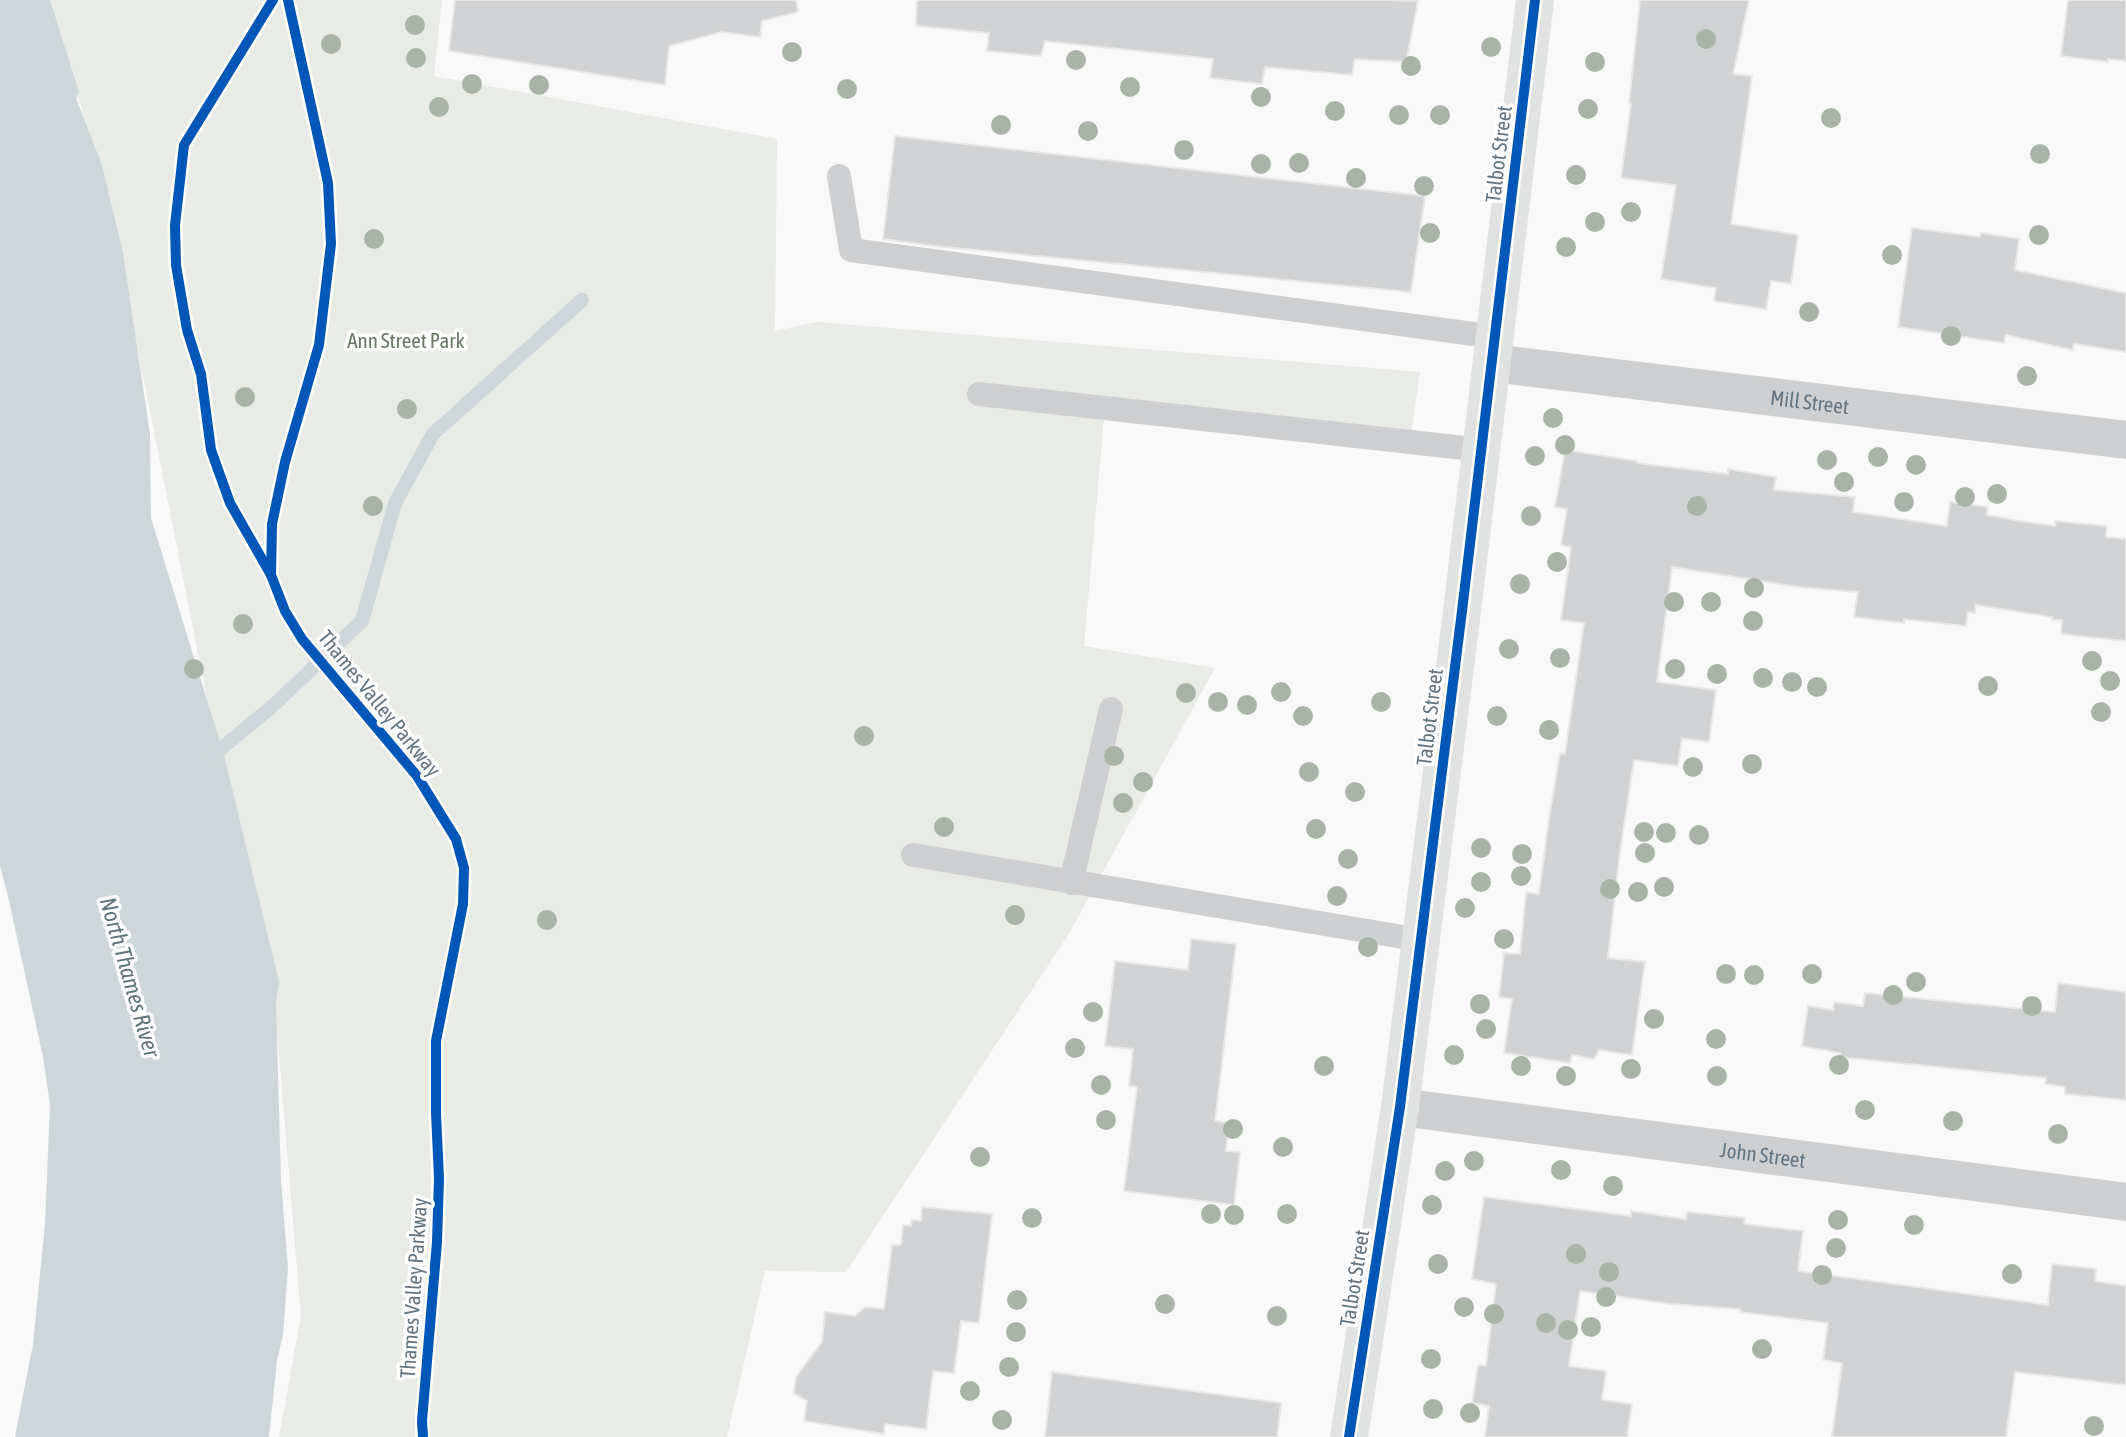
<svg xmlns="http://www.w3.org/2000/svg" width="2126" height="1437" font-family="'Asap Condensed',sans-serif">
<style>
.green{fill:#e8ebe6}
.water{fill:#ced6d9}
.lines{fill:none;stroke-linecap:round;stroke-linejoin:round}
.stream{stroke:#ced6d9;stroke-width:14}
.building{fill:#d0d2d3;stroke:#e8e8e8;stroke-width:2}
.path{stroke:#cbcccd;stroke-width:4.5;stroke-dasharray:3.5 3.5;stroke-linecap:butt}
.lane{stroke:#cecfd0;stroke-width:24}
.street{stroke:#cecfd0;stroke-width:38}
.secondary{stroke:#e1e2e2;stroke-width:38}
.cycleway-casing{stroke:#fff;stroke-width:15}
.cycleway{stroke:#0057b8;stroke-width:10}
.tree{fill:#a9b3a7}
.labels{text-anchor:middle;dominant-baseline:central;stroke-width:7;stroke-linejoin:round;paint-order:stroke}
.street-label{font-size:21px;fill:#657683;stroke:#fff}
.park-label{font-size:21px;fill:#687a64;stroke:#fff}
.water-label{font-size:23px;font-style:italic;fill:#60757c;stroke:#fff}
</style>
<rect width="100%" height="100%" fill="#f9f9f9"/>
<path class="green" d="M44,0H442L434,76L777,139L775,331L817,322L1420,372L1410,440L1104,418L1084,646L1215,668L1070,932L846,1272L765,1271L727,1437H279L301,1316L277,1031L237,813L207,699L116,240L80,102Z"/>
<path class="water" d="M0,0H50L79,92L76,98L102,165L123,253L150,434L151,518L224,755L279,982L276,1003L281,1180L288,1268L283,1334L277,1361L269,1437H15L33,1344L45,1224L50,1105L43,1057L8,896L0,866Z"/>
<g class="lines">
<path class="stream" d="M209,759L276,703L362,621L395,503L433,434L582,300"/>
</g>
<g class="building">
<path d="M455,0H796L798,12L762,21L760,37L721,32L669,46L665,85L449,51Z"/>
<path d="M917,0H1381L1418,1L1406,62L1355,59L1352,75L1265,67L1262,84L1210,78L1213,59L1045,41L1041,56L987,51L989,33L916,26Z"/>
<path d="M1640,0H1749L1733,74L1752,76L1731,224L1798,235L1791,284L1771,281L1766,309L1714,301L1716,288L1661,279L1676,185L1621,178L1631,104H1629Z"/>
<path d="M2068,0H2126V61L2108,59V62L2061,56Z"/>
<path d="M895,136L1425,196L1411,292L934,246L883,239Z"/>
<path d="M1912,228L1980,237L1981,233L2019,239L2015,270L2126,293V352L2074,344L2073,350L2006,335L2004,343L1898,327Z"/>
<path d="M1565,450L1637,461V463L1728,474V469L1776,477L1774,490L1855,497L1853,512L1947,526L1950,502L1988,507L1987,515L2020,521L2055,526L2056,521L2107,526L2106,537L2126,539V641L2061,634L2062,620H2052V617L1976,605L1975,613L1968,612L1966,626L1904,619V623L1854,617L1858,592L1799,587L1672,567L1657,682L1716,690L1709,742L1682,738L1678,766L1634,760L1620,852L1608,958L1645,962L1632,1055L1599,1050L1594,1059L1572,1055L1570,1063L1504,1053L1512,999L1499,997L1504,953L1520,954L1526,892L1539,894L1549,819L1560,753L1565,754L1584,623L1561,620L1571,547L1561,545L1567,509L1555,507Z"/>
<path d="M1191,939L1236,944L1215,1121L1229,1123L1226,1151L1240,1152L1234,1205L1124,1191L1137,1087L1129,1086L1133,1049L1105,1046L1115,961L1188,970Z"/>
<path d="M2058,983L2126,992V1100L2065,1094V1087L2045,1084L2046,1078L1840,1057V1053L1802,1046L1808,1006L1833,1010L1834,1002L1863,1006L1865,993L2055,1012Z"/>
<path d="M1484,1197L1631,1216V1211L1686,1219L1687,1212L1745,1218L1744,1224L1803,1231L1798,1271L2048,1305L2052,1264L2096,1269L2095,1281L2126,1286V1385L2015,1372L2006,1437H1832L1842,1363L1823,1360L1828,1323L1740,1312V1309L1671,1304L1580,1291L1569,1366L1606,1371L1602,1400L1632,1404L1627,1437H1485L1489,1406L1472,1403L1478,1365L1486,1366L1496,1284L1472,1279Z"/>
<path d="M922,1207L992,1214L979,1323L961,1321L954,1373L933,1371L926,1429L885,1424L884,1434L804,1421L807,1401L794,1393L796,1377L822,1342L825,1312L855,1316L865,1307L884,1309L892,1245H901L903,1225L911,1226L912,1220L921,1221Z"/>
<path d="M1052,1372L1281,1403L1277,1437H1045Z"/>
</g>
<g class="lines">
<path class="path" d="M271,575L230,503L211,450L201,374L187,330L176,265L175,225L184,145L273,0"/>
<g class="lane">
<path d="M839,176L851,250L1496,337"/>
<path d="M979,394L1482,450"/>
<path d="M913,855L1421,940"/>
<path d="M1071,883L1111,709"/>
</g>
<g class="street">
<path id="s1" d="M1492,363L2126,440"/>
<path id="s2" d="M1400,1107L2126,1202"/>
</g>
<path class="secondary" d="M1349,1437L1400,1107L1462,611L1535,0"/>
<defs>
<g id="cycleway">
<path d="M288,0L328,183L331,244L319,345L285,462L272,524L271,575L285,611L302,639L417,776L456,839L464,868L463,904L436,1041V1113L439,1178L437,1242L422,1421L423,1437"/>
<path d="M271,575L230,503L211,450L201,374L187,330L176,265L175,225L184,145L273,0"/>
<path d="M1349,1437L1400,1107L1462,611L1535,0"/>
</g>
</defs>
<use href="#cycleway" class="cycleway-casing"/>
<use href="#cycleway" class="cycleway"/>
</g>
<g class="tree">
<circle cx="415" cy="25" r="10"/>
<circle cx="1706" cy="39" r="10"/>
<circle cx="331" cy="44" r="10"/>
<circle cx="1491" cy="47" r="10"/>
<circle cx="792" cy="52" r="10"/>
<circle cx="416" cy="58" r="10"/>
<circle cx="1076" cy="60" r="10"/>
<circle cx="1595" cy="62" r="10"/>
<circle cx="1411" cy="66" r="10"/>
<circle cx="472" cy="84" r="10"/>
<circle cx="539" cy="85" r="10"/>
<circle cx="1130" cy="87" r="10"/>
<circle cx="847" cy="89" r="10"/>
<circle cx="1261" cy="97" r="10"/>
<circle cx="439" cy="107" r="10"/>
<circle cx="1588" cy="109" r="10"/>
<circle cx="1335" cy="111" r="10"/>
<circle cx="1399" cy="115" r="10"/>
<circle cx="1440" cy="115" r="10"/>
<circle cx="1831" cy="118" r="10"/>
<circle cx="1001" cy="125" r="10"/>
<circle cx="1088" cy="131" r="10"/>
<circle cx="1184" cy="150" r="10"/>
<circle cx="2040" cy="154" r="10"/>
<circle cx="1299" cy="163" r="10"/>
<circle cx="1261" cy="164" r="10"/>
<circle cx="1576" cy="175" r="10"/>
<circle cx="1356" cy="178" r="10"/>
<circle cx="1424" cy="186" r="10"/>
<circle cx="1631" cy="212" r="10"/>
<circle cx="1595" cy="222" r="10"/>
<circle cx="1430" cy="233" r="10"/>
<circle cx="2039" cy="235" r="10"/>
<circle cx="374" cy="239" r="10"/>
<circle cx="1566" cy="247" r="10"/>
<circle cx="1892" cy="255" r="10"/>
<circle cx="1809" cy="312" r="10"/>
<circle cx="1951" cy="336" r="10"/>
<circle cx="2027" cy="376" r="10"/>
<circle cx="245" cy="397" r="10"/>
<circle cx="407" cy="409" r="10"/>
<circle cx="1553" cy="418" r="10"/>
<circle cx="1565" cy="445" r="10"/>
<circle cx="1535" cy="456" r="10"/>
<circle cx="1878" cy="457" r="10"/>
<circle cx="1827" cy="460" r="10"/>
<circle cx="1916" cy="465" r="10"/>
<circle cx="1844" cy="482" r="10"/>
<circle cx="1997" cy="494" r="10"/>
<circle cx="1965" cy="497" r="10"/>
<circle cx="1904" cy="502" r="10"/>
<circle cx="373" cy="506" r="10"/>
<circle cx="1697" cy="506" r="10"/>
<circle cx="1531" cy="516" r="10"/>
<circle cx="1557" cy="562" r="10"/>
<circle cx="1520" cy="584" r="10"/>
<circle cx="1754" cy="588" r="10"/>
<circle cx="1674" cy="602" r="10"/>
<circle cx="1711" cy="602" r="10"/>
<circle cx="1753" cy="621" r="10"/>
<circle cx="243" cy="624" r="10"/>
<circle cx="1509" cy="649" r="10"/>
<circle cx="1560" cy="658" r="10"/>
<circle cx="2092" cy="661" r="10"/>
<circle cx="194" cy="669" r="10"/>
<circle cx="1675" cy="669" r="10"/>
<circle cx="1717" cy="674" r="10"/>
<circle cx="1763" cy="678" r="10"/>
<circle cx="2110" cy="681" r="10"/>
<circle cx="1792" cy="682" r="10"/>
<circle cx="1988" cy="686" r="10"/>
<circle cx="1817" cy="687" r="10"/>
<circle cx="1281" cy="692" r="10"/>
<circle cx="1186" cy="693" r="10"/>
<circle cx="1218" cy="702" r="10"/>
<circle cx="1381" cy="702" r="10"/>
<circle cx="1247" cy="705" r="10"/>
<circle cx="2101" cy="712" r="10"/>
<circle cx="1303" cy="716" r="10"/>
<circle cx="1497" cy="716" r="10"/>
<circle cx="1549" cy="730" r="10"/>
<circle cx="864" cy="736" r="10"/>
<circle cx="1114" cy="756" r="10"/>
<circle cx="1752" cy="764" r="10"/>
<circle cx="1693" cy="767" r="10"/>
<circle cx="1309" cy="772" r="10"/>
<circle cx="1143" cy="782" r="10"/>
<circle cx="1355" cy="792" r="10"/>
<circle cx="1123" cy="803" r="10"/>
<circle cx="944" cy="827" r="10"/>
<circle cx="1316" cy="829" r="10"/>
<circle cx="1644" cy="832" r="10"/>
<circle cx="1666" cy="833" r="10"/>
<circle cx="1699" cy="835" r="10"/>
<circle cx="1481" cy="848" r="10"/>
<circle cx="1645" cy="853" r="10"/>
<circle cx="1522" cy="854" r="10"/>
<circle cx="1348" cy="859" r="10"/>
<circle cx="1521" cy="876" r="10"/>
<circle cx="1481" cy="882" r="10"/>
<circle cx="1664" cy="887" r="10"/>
<circle cx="1610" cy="889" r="10"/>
<circle cx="1638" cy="892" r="10"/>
<circle cx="1337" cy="896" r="10"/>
<circle cx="1465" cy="908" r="10"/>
<circle cx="1015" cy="915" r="10"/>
<circle cx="547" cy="920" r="10"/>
<circle cx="1504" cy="939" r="10"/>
<circle cx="1368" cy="947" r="10"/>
<circle cx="1726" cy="974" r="10"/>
<circle cx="1812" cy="974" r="10"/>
<circle cx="1754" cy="975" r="10"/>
<circle cx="1916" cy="982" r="10"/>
<circle cx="1893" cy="995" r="10"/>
<circle cx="1480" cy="1004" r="10"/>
<circle cx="2032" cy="1006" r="10"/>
<circle cx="1093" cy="1012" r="10"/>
<circle cx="1654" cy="1019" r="10"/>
<circle cx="1486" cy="1029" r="10"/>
<circle cx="1716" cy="1039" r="10"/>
<circle cx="1075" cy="1048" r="10"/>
<circle cx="1454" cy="1055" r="10"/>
<circle cx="1839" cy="1065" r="10"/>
<circle cx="1324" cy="1066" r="10"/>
<circle cx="1521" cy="1066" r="10"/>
<circle cx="1631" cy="1069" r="10"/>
<circle cx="1566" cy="1076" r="10"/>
<circle cx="1717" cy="1076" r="10"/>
<circle cx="1101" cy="1085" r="10"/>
<circle cx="1865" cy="1110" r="10"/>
<circle cx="1106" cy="1120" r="10"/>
<circle cx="1953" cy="1121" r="10"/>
<circle cx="1233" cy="1129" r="10"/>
<circle cx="2058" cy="1134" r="10"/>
<circle cx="1283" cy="1147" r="10"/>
<circle cx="980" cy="1157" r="10"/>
<circle cx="1474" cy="1161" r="10"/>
<circle cx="1561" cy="1170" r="10"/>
<circle cx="1445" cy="1171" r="10"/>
<circle cx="1613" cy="1186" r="10"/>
<circle cx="1432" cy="1205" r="10"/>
<circle cx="1211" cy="1214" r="10"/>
<circle cx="1287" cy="1214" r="10"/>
<circle cx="1234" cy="1215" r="10"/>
<circle cx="1032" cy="1218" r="10"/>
<circle cx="1838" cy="1220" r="10"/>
<circle cx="1914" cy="1225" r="10"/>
<circle cx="1836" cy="1248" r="10"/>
<circle cx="1576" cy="1254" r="10"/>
<circle cx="1438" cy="1264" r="10"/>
<circle cx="1609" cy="1272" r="10"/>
<circle cx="2012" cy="1274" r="10"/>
<circle cx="1822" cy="1275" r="10"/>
<circle cx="1606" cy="1297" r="10"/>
<circle cx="1017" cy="1300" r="10"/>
<circle cx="1165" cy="1304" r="10"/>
<circle cx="1464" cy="1307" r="10"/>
<circle cx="1494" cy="1314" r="10"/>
<circle cx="1277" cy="1316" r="10"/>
<circle cx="1546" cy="1323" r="10"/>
<circle cx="1591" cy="1327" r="10"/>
<circle cx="1568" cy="1330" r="10"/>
<circle cx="1016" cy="1332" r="10"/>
<circle cx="1762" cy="1349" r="10"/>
<circle cx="1431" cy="1359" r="10"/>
<circle cx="1009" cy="1367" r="10"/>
<circle cx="970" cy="1391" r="10"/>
<circle cx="1433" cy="1409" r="10"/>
<circle cx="1470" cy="1413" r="10"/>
<circle cx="1002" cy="1420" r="10"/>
<circle cx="2094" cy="1426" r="10"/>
</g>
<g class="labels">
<g class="street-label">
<text transform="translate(1498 154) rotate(-83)">Talbot Street</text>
<text stroke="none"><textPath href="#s1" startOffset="320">Mill Street</textPath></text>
<text transform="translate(380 703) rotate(51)">Thames Valley Parkway</text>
<text transform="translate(1429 717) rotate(-83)">Talbot Street</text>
<text stroke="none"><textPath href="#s2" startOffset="366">John Street</textPath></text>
<text transform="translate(1354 1278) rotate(-81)">Talbot Street</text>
<text transform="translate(413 1288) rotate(-86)">Thames Valley Parkway</text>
</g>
<g class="park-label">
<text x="406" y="340">Ann Street Park</text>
</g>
<g class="water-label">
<text transform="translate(130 977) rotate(74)">North Thames River</text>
</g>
</g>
</svg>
